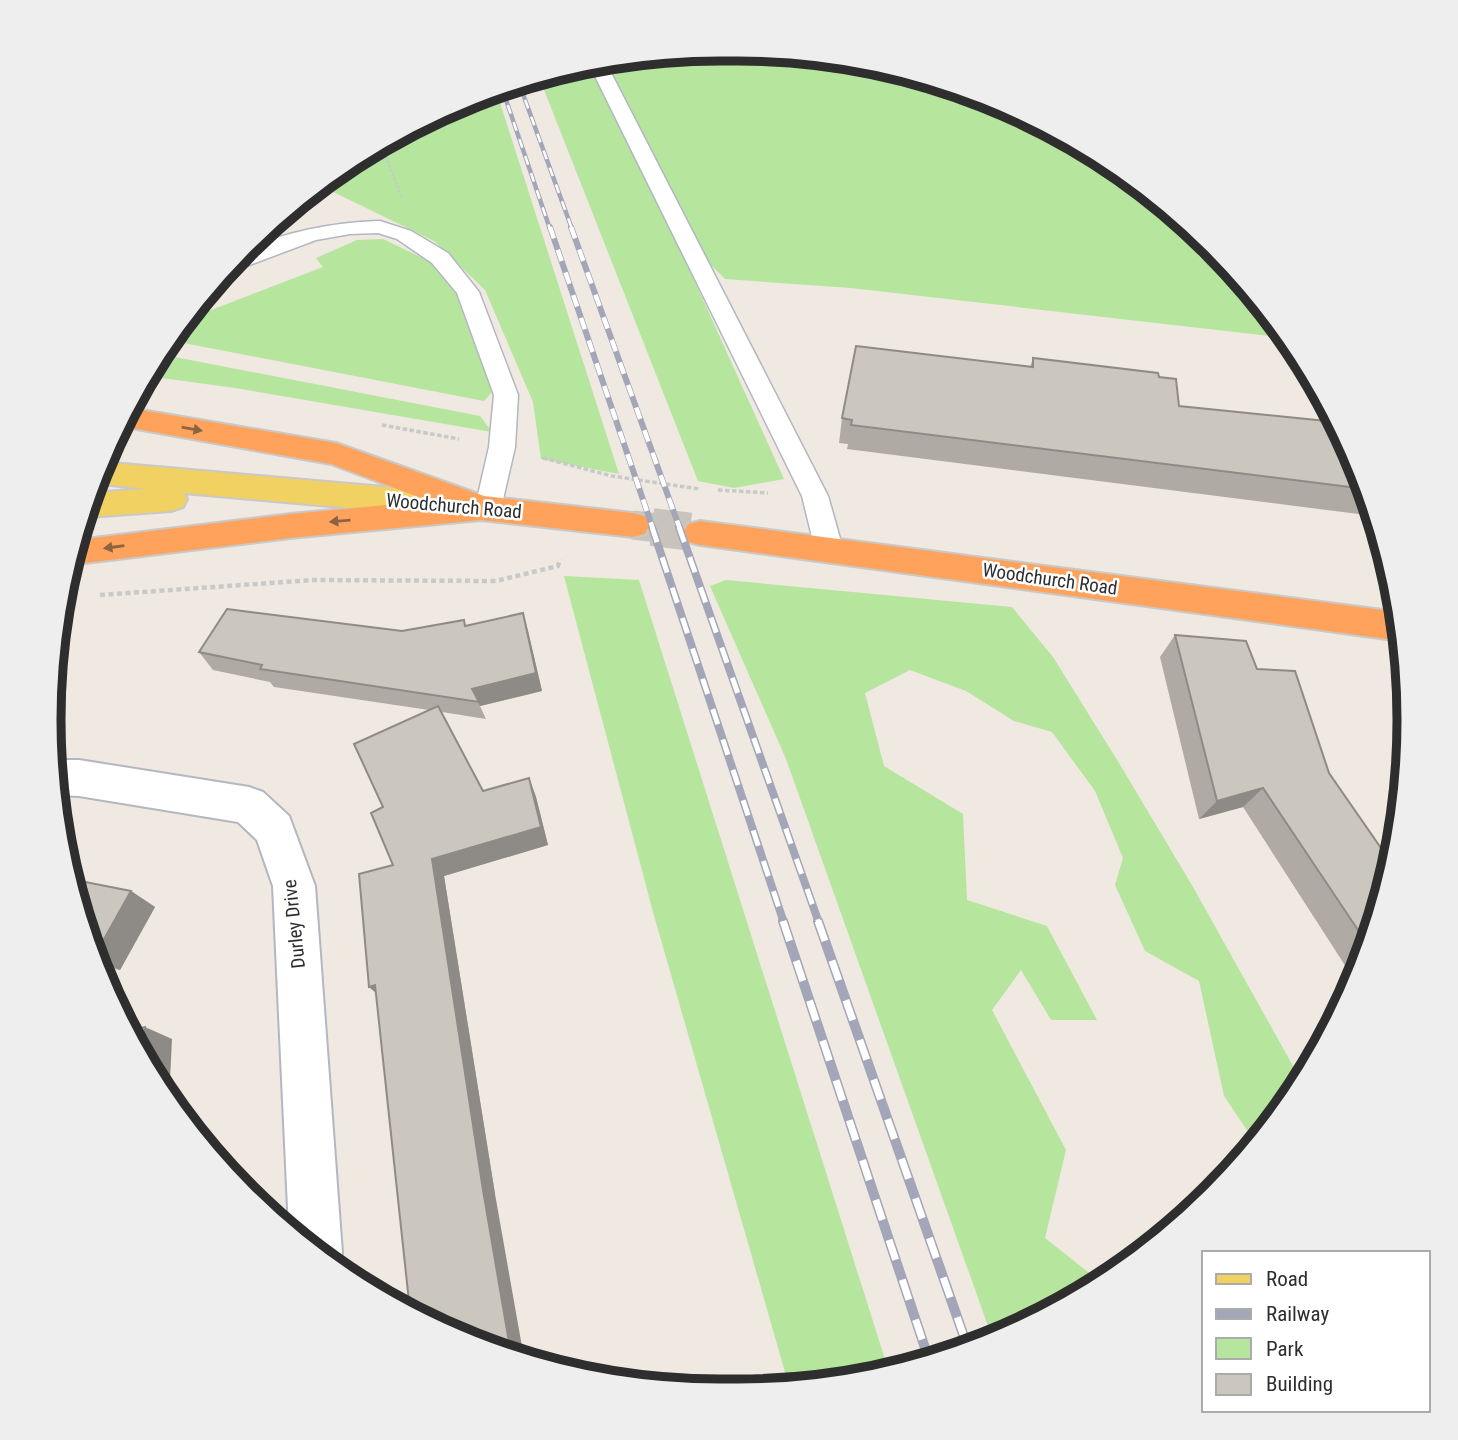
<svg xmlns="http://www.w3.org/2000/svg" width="1458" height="1440" font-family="'Roboto Condensed',sans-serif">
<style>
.green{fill:#b6e59e}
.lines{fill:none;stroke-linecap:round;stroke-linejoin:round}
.highway-tunnel-far1{stroke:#c8c4bd;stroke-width:29;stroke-dasharray:29 15;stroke-linecap:butt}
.highway-tunnel{stroke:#c8c4bd;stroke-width:38;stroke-dasharray:38 19;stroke-linecap:butt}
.lane-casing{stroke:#b4b7c1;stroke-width:3}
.street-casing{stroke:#b4b7c1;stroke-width:4}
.primary-casing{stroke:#c9c9c9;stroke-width:4}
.highway-casing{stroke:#c9c9c9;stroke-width:4}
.path-far2{stroke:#c9c9c9;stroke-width:2.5;stroke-dasharray:2.5 2;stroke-linecap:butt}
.path-far1{stroke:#c9c9c9;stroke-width:3.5;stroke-dasharray:4.5 2.5;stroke-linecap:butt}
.path{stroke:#c9c9c9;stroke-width:4.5;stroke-dasharray:5 3.5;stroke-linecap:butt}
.lane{fill:#fff;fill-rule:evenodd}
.street{fill:#fff;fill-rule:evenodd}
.primary{fill:#f2d163;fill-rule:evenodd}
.highway{fill:#ffa35c;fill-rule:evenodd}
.rail-far3-casing{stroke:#a3a6b8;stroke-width:4.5}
.rail-far2-casing{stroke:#a3a6b8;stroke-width:6}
.rail-far1-casing{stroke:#a3a6b8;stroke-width:8}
.rail-casing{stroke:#a3a6b8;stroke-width:10}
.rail-far3{stroke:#fff;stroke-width:2.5;stroke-dasharray:9;stroke-linecap:butt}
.rail-far2{stroke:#fff;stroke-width:4.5;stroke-dasharray:12;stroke-linecap:butt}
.rail-far1{stroke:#fff;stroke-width:5;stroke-dasharray:16;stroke-linecap:butt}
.rail{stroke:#fff;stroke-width:7;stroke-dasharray:21;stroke-linecap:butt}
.wall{fill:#afaba4}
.shaded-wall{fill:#8e8b86}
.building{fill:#cbc7bf;stroke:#8e8b86;stroke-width:2}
.oneway{fill:#8c6343}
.labels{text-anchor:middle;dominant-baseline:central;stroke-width:5;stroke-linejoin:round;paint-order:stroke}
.street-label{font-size:19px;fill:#2e2e2e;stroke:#fff}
.rim{fill:none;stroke:#2e2e2e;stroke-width:9}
</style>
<rect width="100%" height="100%" fill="#efe9e1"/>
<g class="green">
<path d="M720,49L869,62L994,100L1110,162L1212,245L1288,338L851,288L725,279L703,257L680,205L686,262L784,479L734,488L698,481L539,77L589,62Z"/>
<path d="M496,90L619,474L541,459L533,402L485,290L434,241L319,185C366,147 438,108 496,90Z"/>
<path d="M383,239L429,261L456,294L492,392L484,401L168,340L185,320L323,267L316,258L357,240Z"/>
<path d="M159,354L480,416L492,432L235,388L147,376Z"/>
<path d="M564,576L639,580L889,1372L869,1378L789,1386L653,912Z"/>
<path d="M726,580L1012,607L1053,657L1119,763L1193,887L1302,1082L1255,1142L1224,1096L1199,981L1145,951L1115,885L1123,858L1095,791L1052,732L1014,721L966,691L910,670L865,693L884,766L963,814L967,900L1047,926L1097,1020H1051L1021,970L992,1010L1066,1150L1045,1238L1102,1283L995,1340H993L786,759L710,586Z"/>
</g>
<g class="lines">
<path class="highway-tunnel-far1" d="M633,525L667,529"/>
<path class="highway-tunnel" d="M652,527L700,533"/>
<defs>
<g id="lane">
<path d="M605,61L828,496L843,549L839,556L829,559L819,556L815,549L802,496L588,62Z"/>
<path d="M380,221L411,231L448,253L479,292L518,395L515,447L501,508L498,515L488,518L478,515L475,508L489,447L494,395L457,293L432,263L397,239L378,233L350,234L316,240L239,269H226C230,264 235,256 241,253C279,232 337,222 380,221Z"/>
</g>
<path id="street" d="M53,760H79L249,787L263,792L289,816L315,886L342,1253L336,1269L289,1230L273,886L257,840L238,822L79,796L56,795Z"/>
<path id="primary" d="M101,462L464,494L476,498L480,506L476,514L464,518L184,493L187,499L183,507L171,511L88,517L84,516L91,493L145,489L94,483Z"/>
<g id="highway">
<path d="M130,408L336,443L484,496L633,513L645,516L650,525L645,534L633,537L481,520L290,538L69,565L77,540L290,514L429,501L331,464L120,426Z"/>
<path d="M700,521L1398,612L1401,641L700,545L688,542L683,533L688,524Z"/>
</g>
</defs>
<use href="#lane" class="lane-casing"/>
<use href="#street" class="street-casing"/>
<use href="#primary" class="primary-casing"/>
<use href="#highway" class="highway-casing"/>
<path class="path-far2" d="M381,144L402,198"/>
<g class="path-far1">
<path d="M382,425L459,439"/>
<path d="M543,458L612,476L699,489"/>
<path d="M718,490L768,493"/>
</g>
<g class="path">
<path d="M100,595L313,580L496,581L558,566L560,559"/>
<path d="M61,598L74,597"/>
<path d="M60,611L69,597"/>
</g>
<use href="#lane" class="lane"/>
<use href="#street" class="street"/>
<use href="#primary" class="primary"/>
<use href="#highway" class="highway"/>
<defs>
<g id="rail-far3">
<path d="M519,83L572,229"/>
<path d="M502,88L550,229"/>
</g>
<g id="rail-far2">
<path d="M550,227L653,529"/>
<path d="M571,227L680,529"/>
</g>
<g id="rail-far1">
<path d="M652,527L784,923"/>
<path d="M679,527L819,923"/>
</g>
<g id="rail">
<path d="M783,921L929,1360"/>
<path d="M818,921L968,1348"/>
</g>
</defs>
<use href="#rail-far3" class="rail-far3-casing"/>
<use href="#rail-far2" class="rail-far2-casing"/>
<use href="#rail-far1" class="rail-far1-casing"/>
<use href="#rail" class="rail-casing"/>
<use href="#rail-far3" class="rail-far3"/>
<use href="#rail-far2" class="rail-far2"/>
<use href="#rail-far1" class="rail-far1"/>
<use href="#rail" class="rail"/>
</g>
<g class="wall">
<path d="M1033,358L1159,377L1179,406L1358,463L1374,516L847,449L848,444L839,443L842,418L1030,367Z"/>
<path d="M467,626L528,631L542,691L480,706L486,719L442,712L483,791L529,778L536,797L548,845L444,876L495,1194L376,993L369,987L393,865L383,807L429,710L274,687L270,682L213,670L199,652L402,631Z"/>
<path d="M1175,635L1257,669L1392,864L1358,976L1355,981L1243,807L1199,819L1160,657Z"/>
<path d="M70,879L131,891L155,907L120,970L97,966Z"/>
</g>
<g class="shaded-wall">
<path d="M523,613L528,631L542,691L480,706L472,689Z"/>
<path d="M529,778L536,797L548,845L444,876L495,1194L524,1358L511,1354L483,1190L432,859Z"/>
<path d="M1263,788L1243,807L1199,819L1217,801Z"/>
<path d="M131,891L155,907L120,970L94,957Z"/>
<path d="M375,985L385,1000L369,987Z"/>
<path d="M145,1027L172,1039L169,1101L162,1093L143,1057Z"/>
</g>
<g class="building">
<path d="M856,346L1033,367V358L1158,373L1159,377L1176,379L1179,406L1336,422L1358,463L1366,489L851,425L852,420L842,418Z"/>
<path d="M227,609L402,631L464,620L465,626L523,613L536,673L472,689L479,702L260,669L262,665L199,652Z"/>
<path d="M1175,635L1246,641L1257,669L1295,671L1329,773L1392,864L1368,945L1263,788L1217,801Z"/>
<path d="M438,706L483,791L529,778L541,827L432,859L483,1190L511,1354L464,1340L410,1311L375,985L369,987L359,874L393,865L371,813L383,807L354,744Z"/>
<path d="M70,879L131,891L94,957Z"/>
<path d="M145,1027L143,1057L129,1031Z"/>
</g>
<defs><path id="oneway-solid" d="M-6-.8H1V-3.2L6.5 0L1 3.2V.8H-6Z" transform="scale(1.75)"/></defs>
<g class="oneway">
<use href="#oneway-solid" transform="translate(192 429) rotate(10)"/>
<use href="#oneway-solid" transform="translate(340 521) rotate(175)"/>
<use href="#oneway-solid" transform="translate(114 547) rotate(172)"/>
</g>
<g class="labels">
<g class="street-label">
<text transform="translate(454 506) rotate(5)">Woodchurch Road</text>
<text transform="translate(1050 579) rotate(8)">Woodchurch Road</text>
<text transform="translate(294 924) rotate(-96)">Durley Drive</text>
</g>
</g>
<path d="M0 0H1458V1440H0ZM720 61H738A659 659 0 0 1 1397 720V720A659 659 0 0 1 738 1379H720A659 659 0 0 1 61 720V720A659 659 0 0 1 720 61Z" fill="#eee" fill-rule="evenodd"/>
<path class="rim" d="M720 61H738A659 659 0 0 1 1397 720V720A659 659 0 0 1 738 1379H720A659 659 0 0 1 61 720V720A659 659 0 0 1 720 61Z"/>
<rect x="1202" y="1251" width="228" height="161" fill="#ffffff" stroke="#ababab" stroke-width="2"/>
<rect x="1216" y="1274" width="35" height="10" fill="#f2d163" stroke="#ababab" stroke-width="2"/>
<text x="1266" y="1286" font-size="21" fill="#2e2e2e">Road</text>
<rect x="1216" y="1309" width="35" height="10" fill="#a3a6b8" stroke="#ababab" stroke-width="2"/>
<text x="1266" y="1321" font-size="21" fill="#2e2e2e">Railway</text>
<rect x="1216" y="1338" width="35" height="21" fill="#b6e59e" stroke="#ababab" stroke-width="2"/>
<text x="1266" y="1356" font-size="21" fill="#2e2e2e">Park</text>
<rect x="1216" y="1374" width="35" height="21" fill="#cbc7bf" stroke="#ababab" stroke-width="2"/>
<text x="1266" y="1391" font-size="21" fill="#2e2e2e">Building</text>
</svg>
